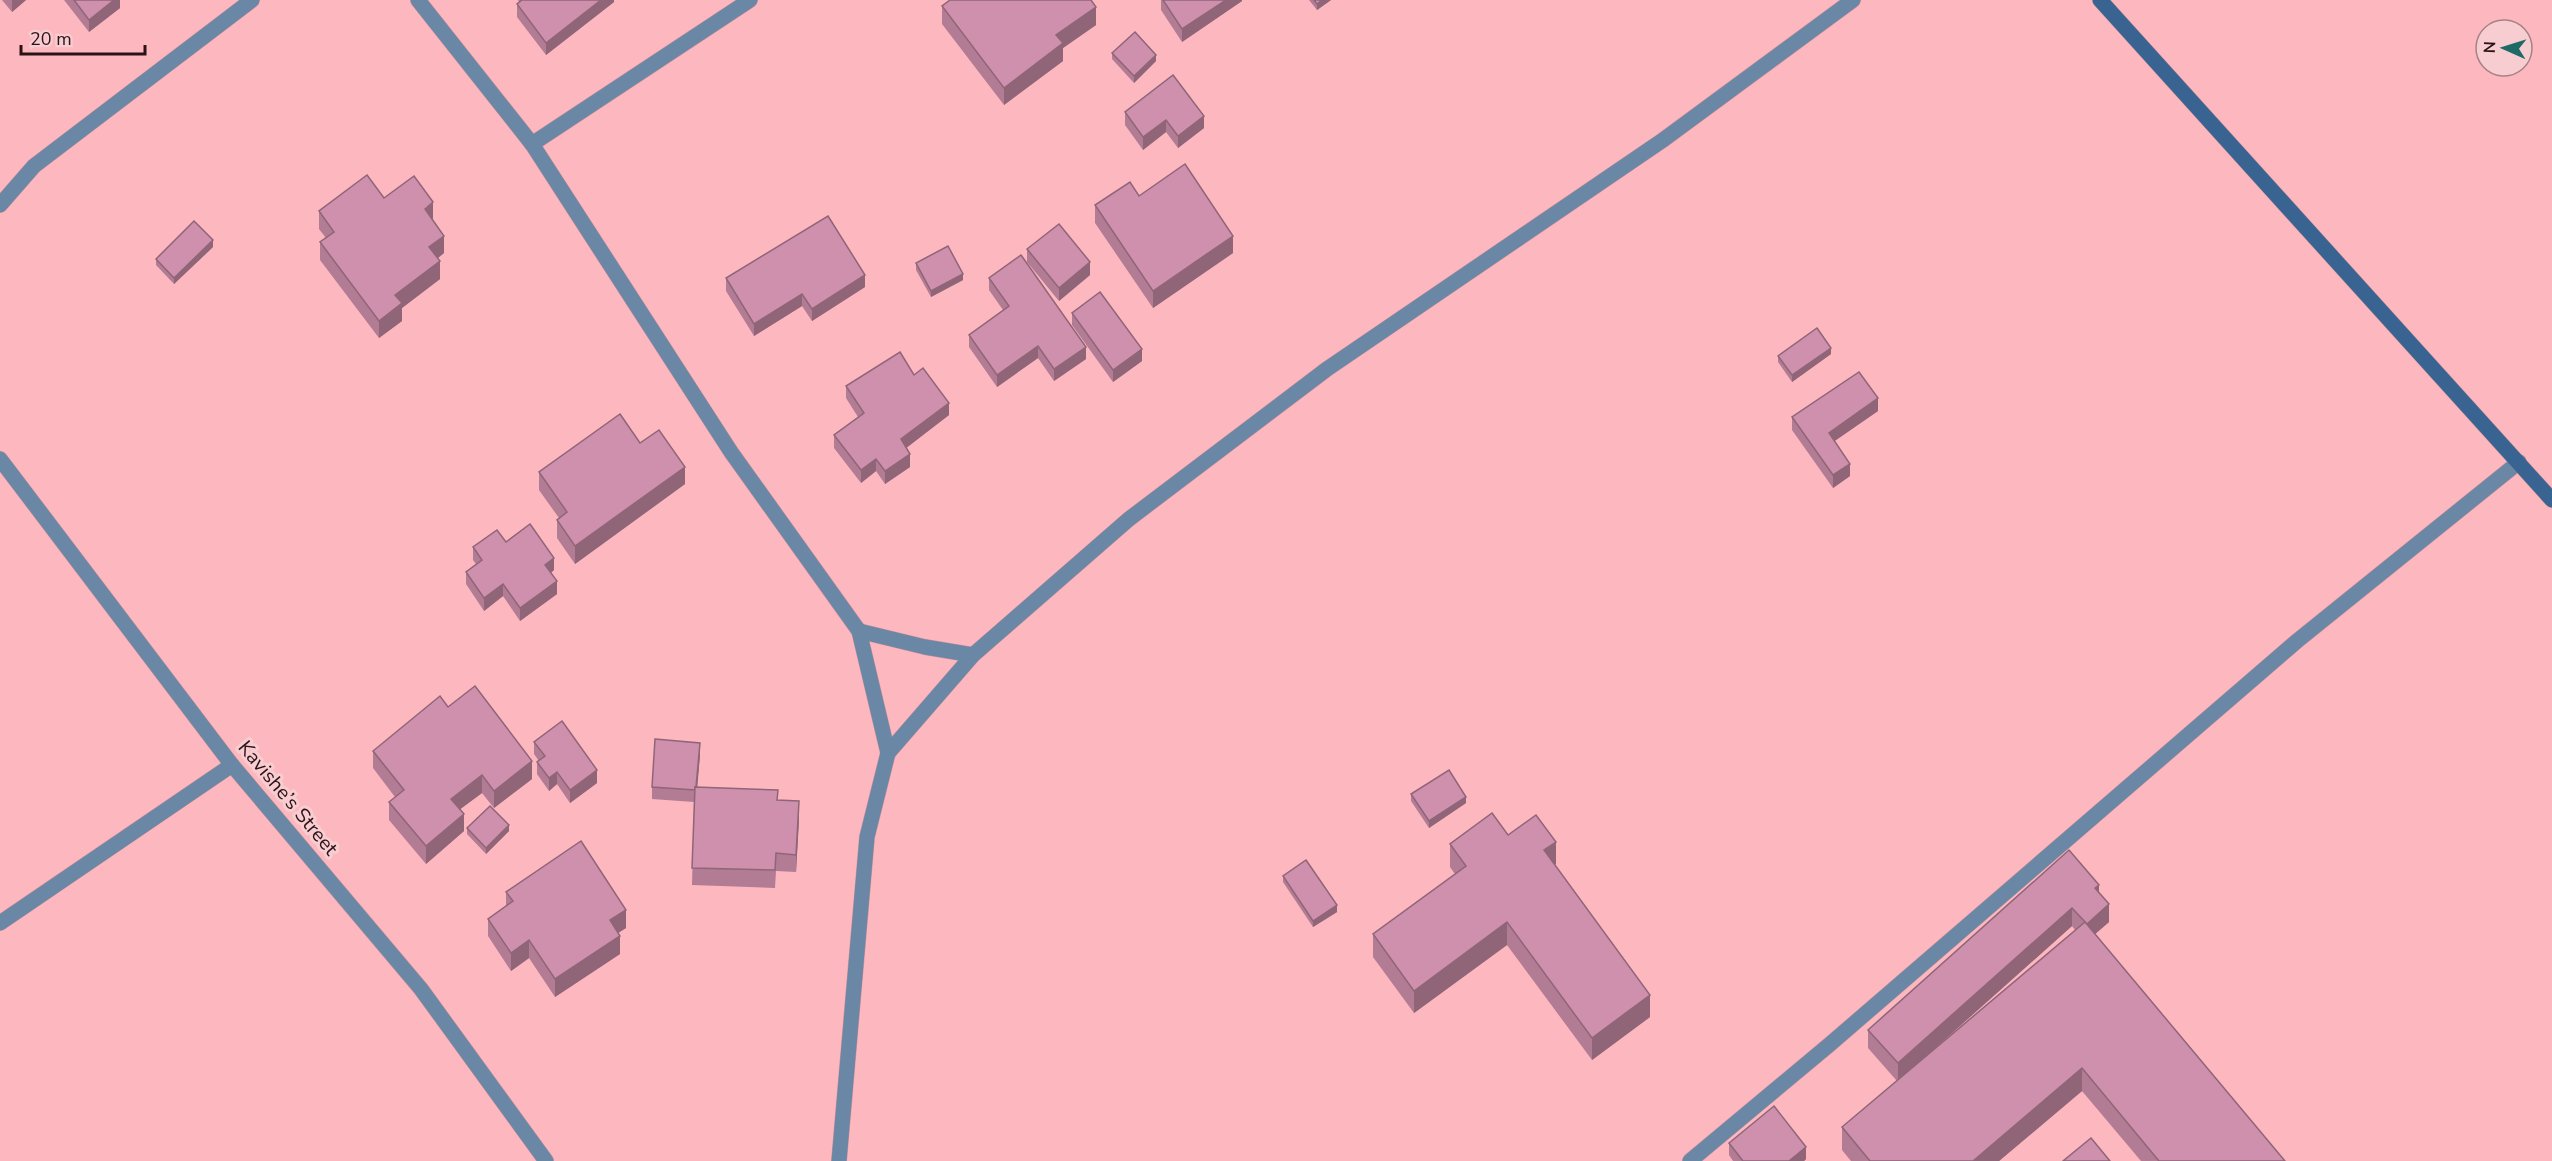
<svg xmlns="http://www.w3.org/2000/svg" width="2552" height="1161" font-family="'Nunito Sans',sans-serif">
<style>
.lines{fill:none;stroke-linecap:round;stroke-linejoin:round}
.street-casing{stroke:#d3969d;stroke-width:16}
.secondary-casing{stroke:#d3969d;stroke-width:16}
.street{stroke:#6a87a6;stroke-width:15}
.secondary{stroke:#396491;stroke-width:15}
.wall{fill:#b17c94;fill-rule:evenodd}
.shaded-wall{fill:#906578}
.building{fill:#ce90ac;stroke:#906578;stroke-width:1.5}
.labels{text-anchor:middle;dominant-baseline:central;stroke-width:6;stroke-linejoin:round;paint-order:stroke}
.street-label{font-size:20px;fill:#2b1216;stroke:#f8cdd1}
</style>
<rect width="100%" height="100%" fill="#fdb7bf"/>
<g class="lines">
<defs>
<g id="street">
<path d="M418,0L532,144L731,452L859,631L888,753"/>
<path d="M532,144L750,0"/>
<path d="M0,205L34,166L252,0"/>
<path d="M0,459L232,765L421,989L546,1161"/>
<path d="M859,631L925,647L973,655"/>
<path d="M0,923L232,765"/>
<path d="M839,1161L867,837L888,753L973,655L1129,519L1327,369L1663,140L1853,0"/>
<path d="M1690,1161L1829,1045L2297,641L2519,462"/>
</g>
<path id="secondary" d="M2100,0L2552,500"/>
</defs>
<use href="#street" class="street-casing"/>
<use href="#secondary" class="secondary-casing"/>
<use href="#street" class="street"/>
<use href="#secondary" class="secondary"/>
</g>
<g class="wall">
<path d="M2,0H26L12,12Z"/>
<path d="M64,0H120V8L89,32Z"/>
<path d="M518,0H614V2L546,55L517,17V4L519,2Z"/>
<path d="M1161,0H1242V1L1182,42L1161,10Z"/>
<path d="M1309,0H1331L1317,10Z"/>
<path d="M942,6L1096,25L1063,48V61L1004,105L942,24Z"/>
<path d="M1112,53L1156,61L1134,83L1112,59Z"/>
<path d="M1125,112L1204,128L1178,148L1166,132L1143,150L1125,125Z"/>
<path d="M1139,196L1233,253L1153,308L1095,223V205Z"/>
<path d="M384,198L433,220L444,253L438,258L440,279L402,308V321L379,338L320,260V242L326,238L319,229V211Z"/>
<path d="M213,247L174,284L156,265V259Z"/>
<path d="M1027,249L1090,275L1059,301L1027,262Z"/>
<path d="M916,263L963,280L931,297L916,270Z"/>
<path d="M726,278L865,287L812,321L802,306L754,336L726,291Z"/>
<path d="M989,278L1086,359L1054,381L1038,358L997,387L969,347V335L1003,310L989,290Z"/>
<path d="M1072,313L1142,361L1113,382L1072,325Z"/>
<path d="M1831,354L1792,382L1778,362V356Z"/>
<path d="M914,375L949,415L906,448L910,467L885,484L876,471L861,483L834,448V435L858,417L846,398V386Z"/>
<path d="M1878,411L1834,441L1850,476L1833,488L1792,430V417Z"/>
<path d="M640,443L685,484L575,564L557,538V520L559,518L539,490V472Z"/>
<path d="M506,542L554,570L551,573L557,594L520,621L503,596L484,611L466,584V572L476,564L473,560V547Z"/>
<path d="M448,707L532,779L494,808L482,793L460,809L464,831L426,864L389,820V802L395,797L373,768V751Z"/>
<path d="M534,742L597,783L570,803L557,784L549,791L537,774V762L539,761L534,754Z"/>
<path d="M700,755L697,787L778,800L799,819L796,872L776,871L775,888L692,885L694,802L652,799V787Z"/>
<path d="M1411,794L1466,803L1429,828L1411,801Z"/>
<path d="M467,828L509,831L486,854L467,834Z"/>
<path d="M1508,835L1556,864L1555,865L1650,1017L1592,1060L1507,945L1414,1013L1373,957V934L1455,874L1450,867V844Z"/>
<path d="M2069,850L2099,893L2109,922L2095,934L2285,1161H2141L2082,1091L1999,1161H1851L1842,1150V1127L1897,1081L1868,1048V1030ZM2072,926L2075,930L1921,1061Z"/>
<path d="M1283,876L1337,912L1313,927L1283,882Z"/>
<path d="M506,892L626,928L618,933L620,954L555,997L529,958L511,971L488,936V919L506,906Z"/>
<path d="M1729,1143L1806,1159L1804,1161H1733L1729,1155Z"/>
</g>
<g class="shaded-wall">
<path d="M12,0H26L12,12Z"/>
<path d="M114,0H120V8L89,32V20Z"/>
<path d="M601,0H614V2L546,55V43Z"/>
<path d="M1226,0H1242V1L1182,42V29Z"/>
<path d="M1322,0H1331L1317,10V4Z"/>
<path d="M1096,7V25L1063,48V61L1004,105V88L1056,35Z"/>
<path d="M1156,55V61L1134,83V76Z"/>
<path d="M1204,116V128L1178,148V136Z"/>
<path d="M1166,120V132L1143,150V137Z"/>
<path d="M433,202V220L425,227V209Z"/>
<path d="M444,236V253L429,265V247Z"/>
<path d="M1233,236V253L1153,308V291Z"/>
<path d="M213,240V247L174,284V278Z"/>
<path d="M440,261V279L402,308V321L379,338V321L395,295Z"/>
<path d="M1090,262V275L1059,301V288Z"/>
<path d="M963,274V280L931,297V291Z"/>
<path d="M865,275V287L812,321V309Z"/>
<path d="M802,294V306L754,336V324Z"/>
<path d="M1038,346V358L997,387V375Z"/>
<path d="M1086,347V359L1054,381V369Z"/>
<path d="M1831,348V354L1792,382V375Z"/>
<path d="M1142,349V361L1113,382V370Z"/>
<path d="M1878,398V411L1829,445V433Z"/>
<path d="M949,403V415L901,452V439Z"/>
<path d="M910,454V467L885,484V471Z"/>
<path d="M876,459V471L861,483V470Z"/>
<path d="M1850,464V476L1833,488V475Z"/>
<path d="M685,467V484L575,564V546Z"/>
<path d="M554,558V570L545,577V565Z"/>
<path d="M557,581V594L520,621V608Z"/>
<path d="M503,584V596L484,611V598Z"/>
<path d="M700,743V755L696,802V790Z"/>
<path d="M532,761V779L494,808V791Z"/>
<path d="M597,770V783L570,803V790Z"/>
<path d="M557,772V784L549,791V778Z"/>
<path d="M482,775V793L451,816V799Z"/>
<path d="M1466,797V803L1429,828V821Z"/>
<path d="M799,801V819L796,872V855Z"/>
<path d="M464,814V831L426,864V846Z"/>
<path d="M509,825V831L486,854V848Z"/>
<path d="M1556,842V864L1544,872V850Z"/>
<path d="M2099,885V903L2095,888Z"/>
<path d="M2109,904V922L2086,942V924Z"/>
<path d="M1337,905V912L1313,927V921Z"/>
<path d="M2072,908V926L1898,1081V1063Z"/>
<path d="M626,910V928L610,938V920Z"/>
<path d="M1507,922V945L1414,1013V991Z"/>
<path d="M620,936V954L555,997V979Z"/>
<path d="M529,940V958L511,971V953Z"/>
<path d="M1650,995V1017L1592,1060V1038Z"/>
<path d="M2082,1068V1091L1999,1161H1973Z"/>
<path d="M1806,1147V1159L1804,1161H1789Z"/>
</g>
<g class="building">
<path d="M74,0H114L89,20Z"/>
<path d="M522,0H601L546,43L517,4Z"/>
<path d="M950,0H1091L1096,7L1056,35L1063,43L1004,88L942,6Z"/>
<path d="M1163,0H1226L1182,29Z"/>
<path d="M1314,0H1322L1317,4Z"/>
<path d="M1135,32L1156,55L1134,76L1112,53Z"/>
<path d="M1173,75L1204,116L1178,136L1166,120L1143,137L1125,112Z"/>
<path d="M1185,164L1233,236L1153,291L1095,205L1130,182L1139,196Z"/>
<path d="M367,175L384,198L414,176L433,202L425,209L444,236L429,247L440,261L395,295L402,303L379,321L320,242L334,232L319,211Z"/>
<path d="M828,216L865,275L812,309L802,294L754,324L726,278Z"/>
<path d="M194,221L213,240L174,278L156,259Z"/>
<path d="M1059,224L1090,262L1059,288L1027,249Z"/>
<path d="M948,246L963,274L931,291L916,263Z"/>
<path d="M1021,255L1086,347L1054,369L1038,346L997,375L969,335L1009,306L989,278Z"/>
<path d="M1100,292L1142,349L1113,370L1072,313Z"/>
<path d="M1817,328L1831,348L1792,375L1778,356Z"/>
<path d="M900,352L914,375L923,368L949,403L901,439L910,454L885,471L876,459L861,470L834,435L864,413L846,386Z"/>
<path d="M1859,372L1878,398L1829,433L1850,464L1833,475L1792,417Z"/>
<path d="M620,414L640,443L659,430L685,467L575,546L557,520L567,512L539,472Z"/>
<path d="M530,524L554,558L545,565L557,581L520,608L503,584L484,598L466,572L482,560L473,547L497,530L506,542Z"/>
<path d="M475,686L532,761L494,791L482,775L451,799L464,814L426,846L389,802L404,790L373,751L440,696L448,707Z"/>
<path d="M562,721L597,770L570,790L557,772L549,778L537,762L545,756L534,742Z"/>
<path d="M655,739L700,743L696,787H695V790L652,787Z"/>
<path d="M1449,770L1466,797L1429,821L1411,794Z"/>
<path d="M695,787L778,790L777,800L799,801L796,855L776,853L775,870L692,868Z"/>
<path d="M490,806L509,825L486,848L467,828Z"/>
<path d="M1492,813L1508,835L1536,815L1556,842L1544,850L1650,995L1592,1038L1507,922L1414,991L1373,934L1466,866L1450,844Z"/>
<path d="M581,841L626,910L610,920L620,936L555,979L529,940L511,953L488,919L513,901L506,892Z"/>
<path d="M2069,850L2099,885L2095,888L2109,904L2087,924L2072,908L1898,1063L1868,1030Z"/>
<path d="M1306,860L1337,905L1313,921L1283,876Z"/>
<path d="M2085,922L2285,1161H2159L2082,1068L1973,1161H1870L1842,1127Z"/>
<path d="M1774,1106L1806,1147L1789,1161H1743L1729,1143Z"/>
<path d="M2091,1138L2110,1161H2063Z"/>
</g>
<g class="labels">
<g class="street-label">
<text transform="translate(288 798) rotate(50)">Kavishe’s Street</text>
</g>
</g>
<g transform="translate(2504 48) rotate(273)"><circle r="28" fill="#f8cdd1" stroke="#a68286" stroke-width="1.5"/>
<path d="M0-4.5L10 22L0 15L-10 22Z" fill="#1e6a66"/>
<text y="-9" font-size="16" font-weight="bold" text-anchor="middle" fill="#2b1216">N</text>
</g>
<path d="M21 45v9h124v-9" fill="none" stroke="#2b1216" stroke-width="3"/>
<text x="30" y="45" font-size="18" fill="#2b1216" stroke="#f8cdd1" stroke-width="4.5" paint-order="stroke">20 m</text>
</svg>
